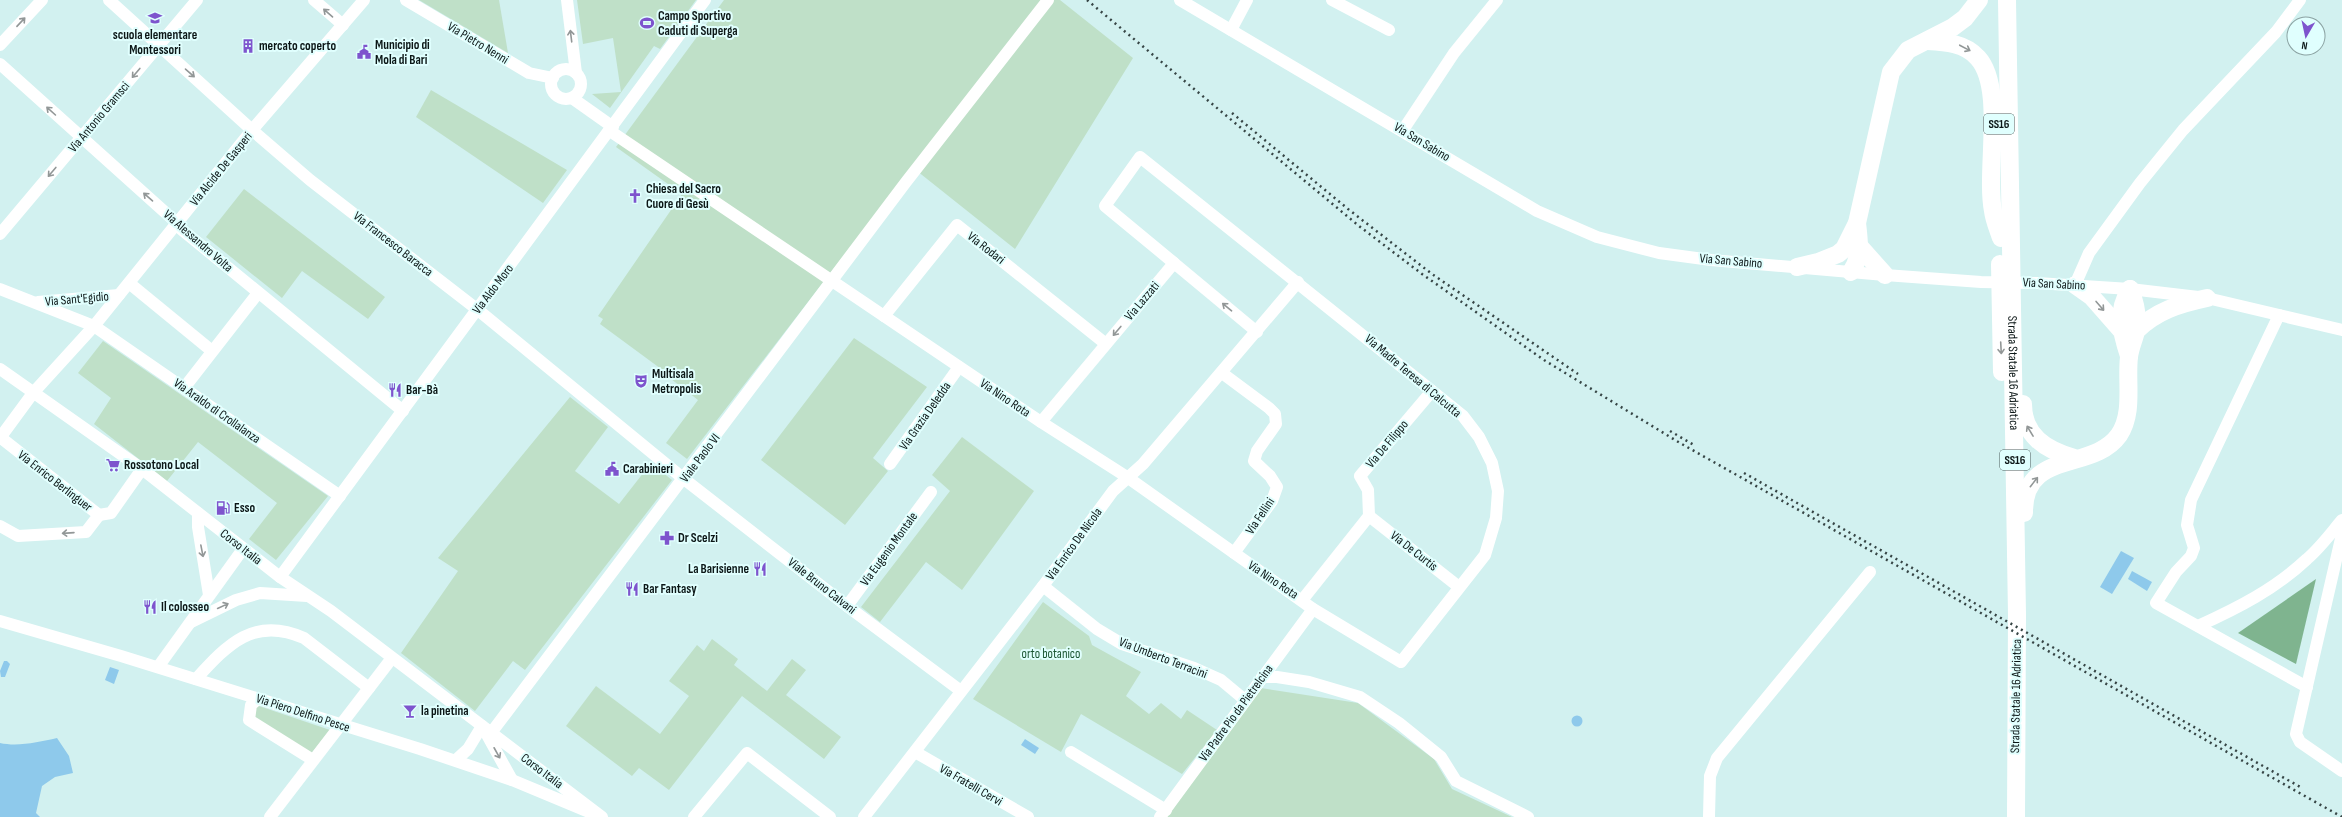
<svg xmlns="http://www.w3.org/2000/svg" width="2342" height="817" font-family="'Sofia Sans Condensed',sans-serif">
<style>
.green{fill:#bfe0c8}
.forest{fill:#7fb48f}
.water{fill:#8ec9eb}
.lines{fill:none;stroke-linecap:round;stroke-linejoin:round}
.minor{stroke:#fff;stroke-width:12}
.highway{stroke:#fff;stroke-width:18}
.rail{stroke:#364545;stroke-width:2.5;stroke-dasharray:2 4;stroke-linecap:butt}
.oneway{stroke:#929797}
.labels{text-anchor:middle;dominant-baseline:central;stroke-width:4;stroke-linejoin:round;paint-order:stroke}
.shield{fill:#e0fffe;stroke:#4c5d5c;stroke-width:1}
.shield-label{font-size:12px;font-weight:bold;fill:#0c1717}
.poi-label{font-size:13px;font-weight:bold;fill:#0c1717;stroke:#e0fffe;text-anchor:start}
.street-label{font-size:13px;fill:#0c1717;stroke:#e0fffe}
.park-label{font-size:13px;fill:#195531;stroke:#e0fffe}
</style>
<rect width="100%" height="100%" fill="#d2f1f0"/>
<g class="green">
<path d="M419,0H499L508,53Z"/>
<path d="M577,0H696L660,49L654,46L610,108L592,94L621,92L613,38L583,44Z"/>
<path d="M724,0H1060L1133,58L1015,249L912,167L687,459L666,443L698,400L671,379L672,377L600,324L603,319L598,316L682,194L616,147Z"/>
<path d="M431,90L567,170L543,203L416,117Z"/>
<path d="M244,189L385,297L368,319L302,271L282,298L206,237Z"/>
<path d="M854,338L927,387L873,458L888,471L845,525L761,460Z"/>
<path d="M103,341L328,496L276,560L249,539L277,503L198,442L167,481L94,424L111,398L78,373Z"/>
<path d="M570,397L608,427L575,471L619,504L651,463L672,480L525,670L513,661L475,711L401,653L458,571L438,558Z"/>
<path d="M962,437L1034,491L962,590L926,562L880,622L861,607L950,491L932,475Z"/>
<path d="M1043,602L1089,636L1092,645L1141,672L1126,696L1149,714L1161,703L1181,719L1187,710L1217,730L1182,774L1081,714L1061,752L973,699Z"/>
<path d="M712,639L738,659L734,665L767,691L792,659L806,670L786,695L841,737L824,759L742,696L669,790L639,768L632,776L566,726L596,686L660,734L689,696L669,681L697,645L704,651Z"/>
<path d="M1261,688L1358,703L1434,759L1452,789L1512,817H1167Z"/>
<path d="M256,705L330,730L310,755L252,716Z"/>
</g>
<path class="forest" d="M2316,579L2296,664L2238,633Z"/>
<g class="water">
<path d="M2121,551L2134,558L2112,594L2100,587Z"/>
<path d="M2132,571L2152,582L2147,591L2128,579Z"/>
<path d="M4,661H7L10,664L5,677H1L0,671Z"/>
<path d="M110,667L119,670L114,684L105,680Z"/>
<circle cx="1577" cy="721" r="5.5"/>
<path d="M57,738L69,756L73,773L55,777L42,786L36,813L40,817H0V743C18,747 39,742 57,738Z"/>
<path d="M1025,739L1039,748L1035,754L1021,745Z"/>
</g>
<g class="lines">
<g class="minor">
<path d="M109,0L252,130L310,180L478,310L684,479L847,606L961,691"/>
<path d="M314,0L343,25"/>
<path d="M406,0L529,73L553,78"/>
<path d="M567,0L576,73"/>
<path d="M1180,0L1537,211L1597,237L1659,253L1711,260L1885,275L1981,282L2037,283L2130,289L2207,298L2342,330"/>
<path d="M1332,0L1389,30"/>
<path d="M1231,30L1247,0"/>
<path d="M0,45L42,0"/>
<path d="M0,64L177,223L181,229L403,411"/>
<circle cx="566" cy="84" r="15"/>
<path d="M572,98L613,127"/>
<path d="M1403,130L1454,53L1497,0"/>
<path d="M610,131L1041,422L1127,477L1313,609L1401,662L1485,555L1496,518L1498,491L1492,463L1479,437L1463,416L1432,391L1140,157L1105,206L1174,263"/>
<path d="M0,234L197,0"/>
<path d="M129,283L212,351"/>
<path d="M2075,285L2089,253L2140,183L2183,130L2276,32L2300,0"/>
<path d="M0,289L94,326L340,496"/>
<path d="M38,302L119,295"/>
<path d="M2279,315L2191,500L2187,525L2194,548L2191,556L2176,572L2156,603L2307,687"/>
<path d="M884,316L957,225L1106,344"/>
<path d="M0,369L142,469L280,577L331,611L602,817"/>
<path d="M1222,373L1269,408L1275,414L1276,424L1257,451L1254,461L1270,476L1277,487L1272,501L1234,553"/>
<path d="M184,388L258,293"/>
<path d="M1041,422L1174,263L1257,332"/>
<path d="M0,437L99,515L86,532L18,536L0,526"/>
<path d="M0,438L33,393L94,326L252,130L364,0"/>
<path d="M890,464L959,367"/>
<path d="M198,513V527L209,595"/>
<path d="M99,515L111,513L142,469"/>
<path d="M1369,516L1459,587"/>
<path d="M2342,534L2296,734L2300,742L2342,771"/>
<path d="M280,577L705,0"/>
<path d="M1043,586L1097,629L1122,644L1194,668L1221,680L1245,700"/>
<path d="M1303,599L1369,516L1368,490L1360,476L1432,391"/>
<path d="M847,606L931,492"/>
<path d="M0,621L121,656L420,749L512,780L589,812"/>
<path d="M191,622L236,600L260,593L307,596"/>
<path d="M2198,626C2238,608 2275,589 2307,559C2320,548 2331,533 2342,520"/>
<path d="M158,667L243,549"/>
<path d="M1262,677H1277L1309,682L1360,697L1399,723L1441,757L1456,781L1528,817"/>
<path d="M196,679C228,644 254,616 304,638L369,688"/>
<path d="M258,699L251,705L249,720L313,760"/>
<path d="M485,731L512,780"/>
<path d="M491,733L906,182L1048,0"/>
<path d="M915,752L1028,817"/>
<path d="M1071,752L1166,810"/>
<path d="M456,760L468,749L482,726"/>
<path d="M270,817L392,658"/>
<path d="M694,817L747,753L830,817"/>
<path d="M864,817L1043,586L1113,491L1143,464L1298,282"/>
<path d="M1160,817L1313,609"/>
<path d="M1709,817L1710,776L1717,758L1870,572"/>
</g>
<g class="highway">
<path id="s1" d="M2007,0L2017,615L2016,817"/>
<path d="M1927,41C1945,42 1965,43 1978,58C2005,88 1985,171 1993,211C1994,220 1998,229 2001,238"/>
<path d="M1860,247L1885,275"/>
<path d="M2000,264L2002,372"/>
<path d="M1797,267L1818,262L1838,254L1844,249L1857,223L1891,72L1908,50L1953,27L1965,18L1979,0"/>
<path d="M1851,272C1862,256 1859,241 1857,223"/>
<path d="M2075,285L2092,297L2121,330"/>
<path d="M2136,331C2156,311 2179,304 2207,298"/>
<path d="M2129,356C2121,332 2116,312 2130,289"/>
<path d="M2023,404C2023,436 2046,450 2074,458"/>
<path d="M2024,513C2023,449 2093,472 2119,435C2134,413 2126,382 2129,357C2130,348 2134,340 2136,331C2139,317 2135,302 2130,289"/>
</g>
<g class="rail">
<path d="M1087,0L1359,226L1422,274L1544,360L1680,443L2342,817"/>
<path d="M1232,113L1348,209L1432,274L1578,374"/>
<path d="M1670,431L1694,445"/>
<path d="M1744,473L2302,788"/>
</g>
</g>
<defs><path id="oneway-shaft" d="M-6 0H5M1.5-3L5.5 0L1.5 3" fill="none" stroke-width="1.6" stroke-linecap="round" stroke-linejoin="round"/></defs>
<g class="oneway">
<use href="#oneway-shaft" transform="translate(328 13) rotate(-139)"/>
<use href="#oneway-shaft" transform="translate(21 22) rotate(-47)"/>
<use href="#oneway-shaft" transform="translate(571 36) rotate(-97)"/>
<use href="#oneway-shaft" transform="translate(1965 48) rotate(28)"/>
<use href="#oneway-shaft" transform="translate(136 73) rotate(130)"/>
<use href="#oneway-shaft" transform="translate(190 73) rotate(41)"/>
<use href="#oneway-shaft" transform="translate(51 111) rotate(-138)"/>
<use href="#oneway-shaft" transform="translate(52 172) rotate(130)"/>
<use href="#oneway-shaft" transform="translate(148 197) rotate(-139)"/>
<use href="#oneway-shaft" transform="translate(2100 306) rotate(49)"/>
<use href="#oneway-shaft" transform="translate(1227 307) rotate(-140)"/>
<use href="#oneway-shaft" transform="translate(1117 331) rotate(130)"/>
<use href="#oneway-shaft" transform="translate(2001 348) rotate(87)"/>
<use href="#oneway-shaft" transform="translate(2030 431) rotate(-121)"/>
<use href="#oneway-shaft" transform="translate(2034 482) rotate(-52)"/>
<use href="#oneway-shaft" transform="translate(68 533) rotate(176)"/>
<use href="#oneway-shaft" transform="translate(202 551) rotate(79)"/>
<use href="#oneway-shaft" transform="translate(223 606) rotate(-25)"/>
<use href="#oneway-shaft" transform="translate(497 753) rotate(61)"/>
</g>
<defs>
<symbol id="school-bare" viewBox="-9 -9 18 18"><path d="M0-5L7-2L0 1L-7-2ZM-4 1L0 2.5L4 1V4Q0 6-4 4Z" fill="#7e54cd" stroke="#e0fffe" stroke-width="2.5" paint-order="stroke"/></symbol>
<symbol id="stadium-bare" viewBox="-9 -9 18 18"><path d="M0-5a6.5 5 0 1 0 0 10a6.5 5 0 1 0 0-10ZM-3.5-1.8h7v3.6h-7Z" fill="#7e54cd" stroke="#e0fffe" stroke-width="2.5" paint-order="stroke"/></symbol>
<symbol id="building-bare" viewBox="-9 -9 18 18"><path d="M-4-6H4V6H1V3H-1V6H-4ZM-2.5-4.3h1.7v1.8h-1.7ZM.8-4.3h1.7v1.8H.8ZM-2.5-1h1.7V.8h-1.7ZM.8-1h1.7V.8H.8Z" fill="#7e54cd" stroke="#e0fffe" stroke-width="2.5" paint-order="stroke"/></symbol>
<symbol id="civic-bare" viewBox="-9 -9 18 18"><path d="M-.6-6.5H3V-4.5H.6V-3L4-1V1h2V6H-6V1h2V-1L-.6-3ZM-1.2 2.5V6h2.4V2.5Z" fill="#7e54cd" stroke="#e0fffe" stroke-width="2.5" paint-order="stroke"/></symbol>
<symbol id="church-bare" viewBox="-9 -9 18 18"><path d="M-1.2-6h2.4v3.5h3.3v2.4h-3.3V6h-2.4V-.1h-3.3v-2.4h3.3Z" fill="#7e54cd" stroke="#e0fffe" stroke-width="2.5" paint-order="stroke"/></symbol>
<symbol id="theatre-bare" viewBox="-9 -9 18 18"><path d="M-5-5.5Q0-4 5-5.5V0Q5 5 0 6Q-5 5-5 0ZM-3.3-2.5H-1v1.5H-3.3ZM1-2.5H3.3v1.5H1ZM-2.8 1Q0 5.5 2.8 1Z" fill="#7e54cd" stroke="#e0fffe" stroke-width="2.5" paint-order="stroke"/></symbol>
<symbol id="restaurant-bare" viewBox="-9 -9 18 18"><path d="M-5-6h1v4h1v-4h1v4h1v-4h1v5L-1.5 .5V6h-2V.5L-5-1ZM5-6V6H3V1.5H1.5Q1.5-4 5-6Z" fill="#7e54cd" stroke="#e0fffe" stroke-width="2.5" paint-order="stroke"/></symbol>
<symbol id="supermarket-bare" viewBox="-9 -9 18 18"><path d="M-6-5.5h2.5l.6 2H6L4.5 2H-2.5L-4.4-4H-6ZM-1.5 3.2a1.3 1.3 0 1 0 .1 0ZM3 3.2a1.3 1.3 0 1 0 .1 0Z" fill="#7e54cd" stroke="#e0fffe" stroke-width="2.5" paint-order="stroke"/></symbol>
<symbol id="fuel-bare" viewBox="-9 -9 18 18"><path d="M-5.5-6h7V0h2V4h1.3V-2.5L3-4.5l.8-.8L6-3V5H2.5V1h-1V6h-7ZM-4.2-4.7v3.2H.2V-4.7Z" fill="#7e54cd" stroke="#e0fffe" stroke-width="2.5" paint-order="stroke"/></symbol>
<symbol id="pharmacy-bare" viewBox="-9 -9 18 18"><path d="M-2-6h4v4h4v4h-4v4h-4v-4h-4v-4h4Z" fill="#7e54cd" stroke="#e0fffe" stroke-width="2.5" paint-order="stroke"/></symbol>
<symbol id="bar-bare" viewBox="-9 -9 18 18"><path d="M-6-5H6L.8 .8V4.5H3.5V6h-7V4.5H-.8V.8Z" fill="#7e54cd" stroke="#e0fffe" stroke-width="2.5" paint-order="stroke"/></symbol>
</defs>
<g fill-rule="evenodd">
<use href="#school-bare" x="145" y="8" width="20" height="20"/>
<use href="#stadium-bare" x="637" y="13" width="20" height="20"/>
<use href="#building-bare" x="238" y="36" width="20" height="20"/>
<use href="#civic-bare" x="354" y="42" width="20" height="20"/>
<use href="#church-bare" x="625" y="186" width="20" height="20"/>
<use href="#theatre-bare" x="631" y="371" width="20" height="20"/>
<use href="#restaurant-bare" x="385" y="380" width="20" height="20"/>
<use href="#supermarket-bare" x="103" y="455" width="20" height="20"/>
<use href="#civic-bare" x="602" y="459" width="20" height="20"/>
<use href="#fuel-bare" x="213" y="498" width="20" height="20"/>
<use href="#pharmacy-bare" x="657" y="528" width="20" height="20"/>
<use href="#restaurant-bare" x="750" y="559" width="20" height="20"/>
<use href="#restaurant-bare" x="622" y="579" width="20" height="20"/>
<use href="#restaurant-bare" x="140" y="597" width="20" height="20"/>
<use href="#bar-bare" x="400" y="701" width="20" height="20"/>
</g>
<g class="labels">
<g class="shield">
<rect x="1984" y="114" width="30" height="20" rx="3"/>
<rect x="2000" y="450" width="30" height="20" rx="3"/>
</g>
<g class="shield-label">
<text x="1999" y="124">SS16</text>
<text x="2015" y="460">SS16</text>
</g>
<g class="poi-label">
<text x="658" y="16">Campo Sportivo<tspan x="658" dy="15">Caduti di Superga</tspan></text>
<text x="155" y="35" text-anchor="middle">scuola elementare<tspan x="155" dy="15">Montessori</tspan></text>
<text x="375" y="45">Municipio di<tspan x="375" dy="15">Mola di Bari</tspan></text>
<text x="259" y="46">mercato coperto</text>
<text x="646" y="189">Chiesa del Sacro<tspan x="646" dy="15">Cuore di Gesù</tspan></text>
<text x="652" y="374">Multisala<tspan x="652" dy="15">Metropolis</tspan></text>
<text x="406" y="390">Bar-Bà</text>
<text x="124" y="465">Rossotono Local</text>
<text x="623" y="469">Carabinieri</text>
<text x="234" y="508">Esso</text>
<text x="678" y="538">Dr Scelzi</text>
<text x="749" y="569" text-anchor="end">La Barisienne</text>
<text x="643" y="589">Bar Fantasy</text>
<text x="161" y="607">Il colosseo</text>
<text x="421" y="711">la pinetina</text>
</g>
<g class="street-label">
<text transform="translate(478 43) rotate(31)">Via Pietro Nenni</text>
<text transform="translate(99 117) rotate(-50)">Via Antonio Gramsci</text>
<text transform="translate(1422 142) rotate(31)">Via San Sabino</text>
<text transform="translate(221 169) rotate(-51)">Via Alcide De Gasperi</text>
<text transform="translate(198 241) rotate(41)">Via Alessandro Volta</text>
<text transform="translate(393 244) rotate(38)">Via Francesco Baracca</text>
<text transform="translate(986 248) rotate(38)">Via Rodari</text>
<text transform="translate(1731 261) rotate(5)">Via San Sabino</text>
<text transform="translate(2054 284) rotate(3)">Via San Sabino</text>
<text transform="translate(493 289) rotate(-53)">Via Aldo Moro</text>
<text transform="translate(77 299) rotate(-5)">Via Sant'Egidio</text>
<text transform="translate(1142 301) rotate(-50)">Via Lazzati</text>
<text stroke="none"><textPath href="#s1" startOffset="373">Strada Statale 16 Adriatica</textPath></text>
<text transform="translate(1413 376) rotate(40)">Via Madre Teresa di Calcutta</text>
<text transform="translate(1005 398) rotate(34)">Via Nino Rota</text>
<text transform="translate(217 411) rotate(35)">Via Araldo di Crollalanza</text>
<text transform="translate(925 416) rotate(-55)">Via Grazia Deledda</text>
<text transform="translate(1387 444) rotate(-50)">Via De Filippo</text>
<text transform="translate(700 458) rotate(-53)">Viale Paolo VI</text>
<text transform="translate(55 481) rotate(38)">Via Enrico Berlinguer</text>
<text transform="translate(1260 516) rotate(-56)">Via Fellini</text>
<text transform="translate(1074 544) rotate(-54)">Via Enrico De Nicola</text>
<text transform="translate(241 547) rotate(38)">Corso Italia</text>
<text transform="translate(889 549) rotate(-54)">Via Eugenio Montale</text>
<text transform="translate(1414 551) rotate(38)">Via De Curtis</text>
<text transform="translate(1273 580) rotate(34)">Via Nino Rota</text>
<text transform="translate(822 586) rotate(38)">Viale Bruno Calvani</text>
<text transform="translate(1163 658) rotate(21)">Via Umberto Terracini</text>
<text transform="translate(2016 696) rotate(-89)">Strada Statale 16 Adriatica</text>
<text transform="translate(303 713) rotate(18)">Via Piero Delfino Pesce</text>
<text transform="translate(1236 713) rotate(-54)">Via Padre Pio da Pietrelcina</text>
<text transform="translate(542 771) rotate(37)">Corso Italia</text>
<text transform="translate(971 785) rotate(30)">Via Fratelli Cervi</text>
</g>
<g class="park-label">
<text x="1051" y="654">orto botanico</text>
</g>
</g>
<g transform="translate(2306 36) rotate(189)"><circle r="19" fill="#e0fffe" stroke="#8ba2a2"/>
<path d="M0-3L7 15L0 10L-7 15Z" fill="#7e54cd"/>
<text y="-6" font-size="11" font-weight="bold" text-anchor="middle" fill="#0c1717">N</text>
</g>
</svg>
